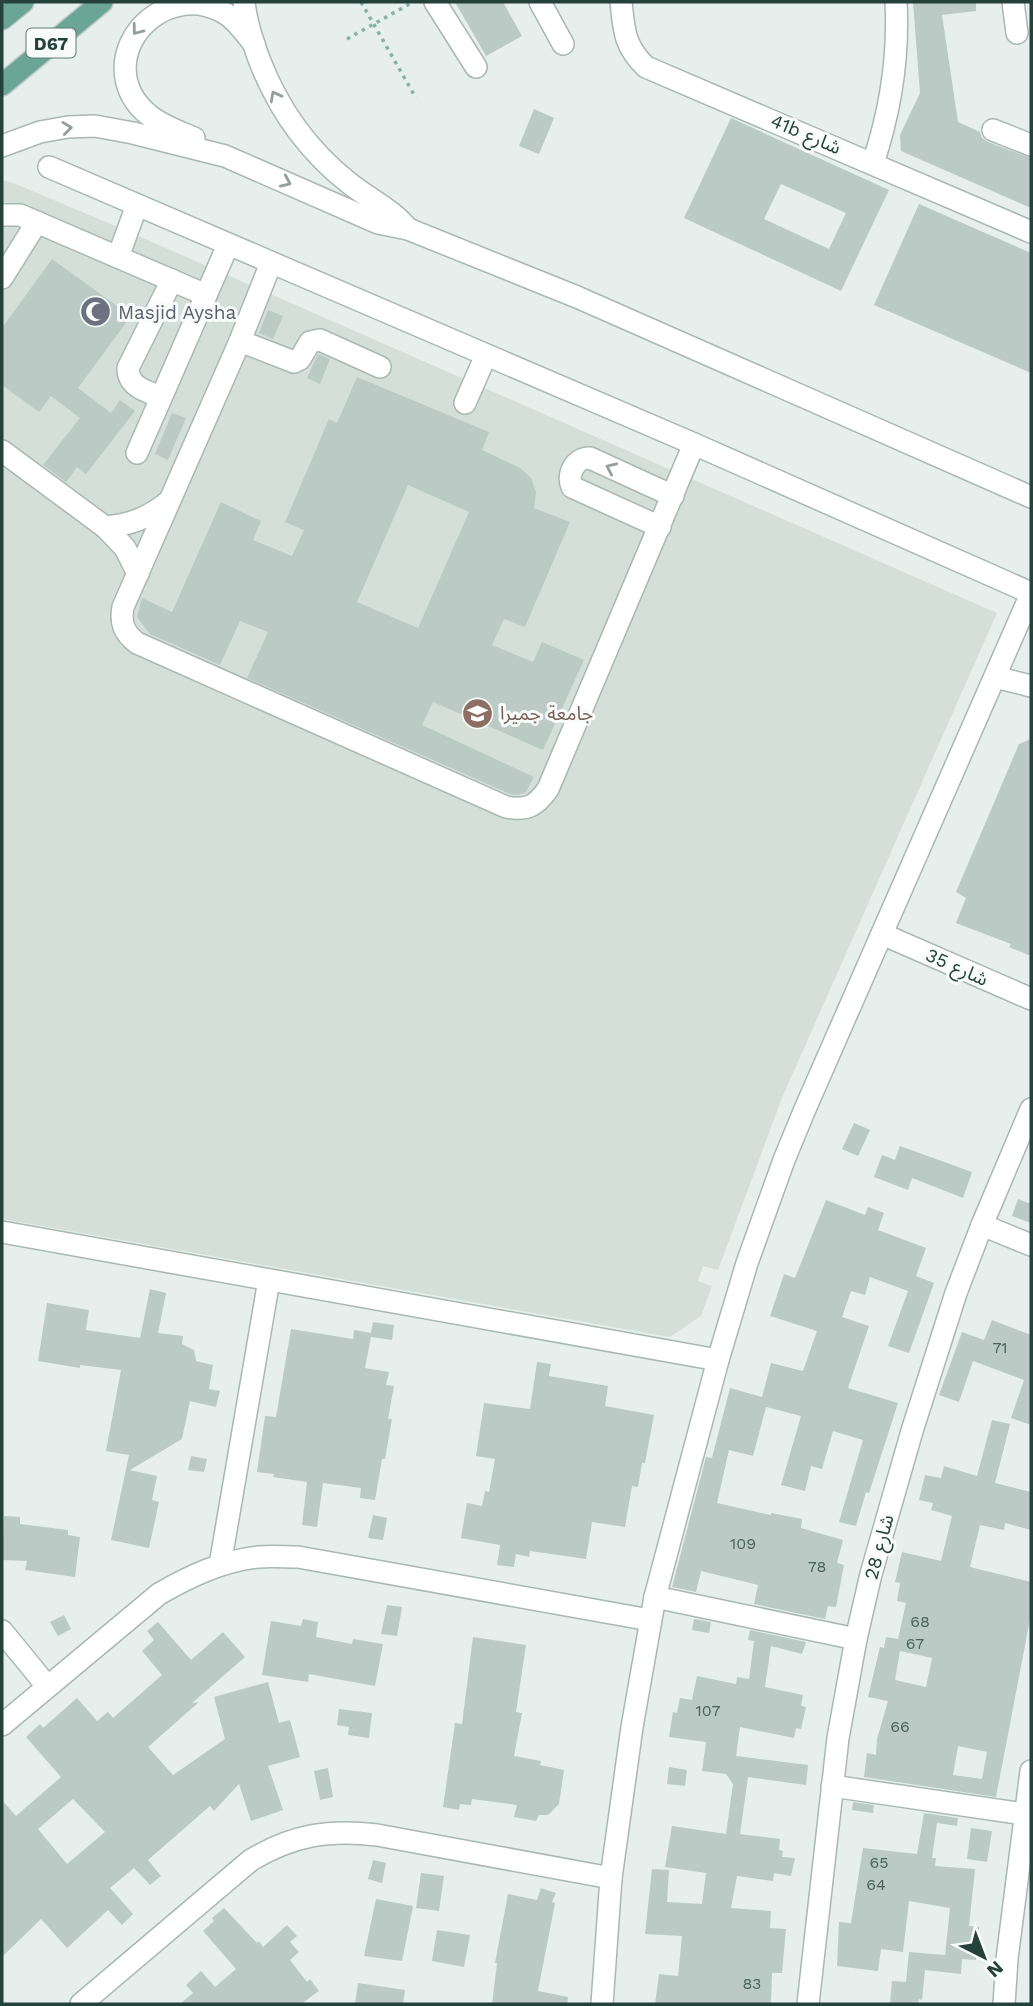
<svg xmlns="http://www.w3.org/2000/svg" width="1033" height="2006" font-family="'Work Sans','Noto Sans Arabic',sans-serif">
<style>
.built{fill:#d4dfda}
.building{fill:#bbcac4;fill-rule:evenodd}
.lines{fill:none;stroke-linecap:round;stroke-linejoin:round}
.minor-casing{stroke:#a8b8b2;stroke-width:24}
.major-casing{stroke:#c2cac8;stroke-width:24}
.path{stroke:#86b3a5;stroke-width:3.5;stroke-dasharray:3.5 5;stroke-linecap:butt}
.minor{stroke:#fff;stroke-width:21}
.major{stroke:#6aa596;stroke-width:21}
.oneway{stroke:#92a09c}
.labels{text-anchor:middle;dominant-baseline:central;stroke-width:6;stroke-linejoin:round;paint-order:stroke}
.number-label{font-size:16px;fill:#4a645c}
.shield{fill:#f7fbf9;stroke:#637a73;stroke-width:2}
.shield-label{font-size:18px;font-weight:bold;fill:#24423a}
.street-label{font-size:19px;fill:#24423a;stroke:#f7fbf9}
.worship-label{font-size:19px;fill:#5b616d;stroke:#f7fbf9;text-anchor:start}
.education-label{font-size:19px;fill:#785e54;stroke:#f7fbf9;text-anchor:start}
</style>
<rect width="100%" height="100%" fill="#e6efeb"/>
<path class="built" d="M2,180L16,184L127,231L997,613L782,1098L718,1270L703,1266L698,1281L712,1286L701,1316L670,1337L2,1219Z"/>
<g class="building">
<path d="M455,2H503L522,36L486,56Z"/>
<path d="M913,2H976V11L942,15L958,122L980,132L982,138L988,142L1031,158V208L901,151L900,135L920,93Z"/>
<path d="M534,109L554,118L539,154L519,146Z"/>
<path d="M731,118L889,190L841,291L684,218ZM781,184L846,213L829,249L764,219Z"/>
<path d="M919,204L1031,253V373L874,305Z"/>
<path d="M52,259L131,316L78,388L111,413L120,400L135,411L86,474L77,467L66,482L43,465L80,418L51,396L39,412L2,385V328Z"/>
<path d="M268,310L283,316L273,339L259,333Z"/>
<path d="M318,354L330,359L320,384L307,378Z"/>
<path d="M357,377L489,432L482,450L520,468L531,478L536,492L534,508L570,522L525,627L504,619L492,645L533,662L542,642L584,660L543,750L433,702L422,725L534,777L526,792L518,795L510,794L247,678L268,632L240,621L220,665L150,634L137,617L142,598L172,612L221,502L261,521L253,540L292,556L304,530L285,522L329,419L337,423ZM408,485L469,512L418,628L357,602Z"/>
<path d="M172,413L186,418L168,460L155,454Z"/>
<path d="M1031,739V956L1009,947L1011,944L956,923L966,898L956,892L1019,744Z"/>
<path d="M854,1123L870,1130L858,1156L842,1149Z"/>
<path d="M900,1146L972,1172L963,1198L912,1178L908,1190L874,1177L882,1155L895,1160Z"/>
<path d="M1018,1199L1031,1204V1223L1012,1216Z"/>
<path d="M826,1200L865,1215L868,1207L884,1213L878,1230L926,1248L916,1276L934,1283L909,1353L888,1346L908,1291L870,1277L865,1295L851,1291L842,1317L869,1326L848,1388L898,1403L869,1493L866,1492L856,1526L839,1522L863,1440L833,1431L822,1469L811,1466L805,1491L781,1485L801,1416L766,1407L753,1456L729,1450L717,1503L771,1515V1513L802,1519L801,1528L843,1540L837,1563L844,1565L836,1607L828,1606L825,1619L754,1604L758,1585L701,1571L696,1592L672,1587L706,1457L712,1458L730,1388L762,1397L771,1363L803,1371L817,1331L770,1316L784,1274L795,1278Z"/>
<path d="M150,1289L166,1293L158,1333L183,1336L182,1344L194,1350L196,1361L213,1365L209,1389L220,1391L216,1407L190,1401L182,1439L130,1470L157,1476L152,1500L159,1502L149,1548L111,1540L129,1455L106,1451L121,1370L80,1365V1368L38,1361L47,1303L89,1310L86,1330L140,1338Z"/>
<path d="M992,1320L1031,1335V1425L1011,1418L1024,1380L973,1361L959,1402L939,1395L962,1332L984,1340Z"/>
<path d="M373,1322L394,1325L392,1340L371,1337L365,1368L389,1372L386,1385L394,1386L388,1419H392L385,1459H382L375,1500L360,1498L361,1488L323,1483L317,1527L302,1525L307,1482L273,1477L274,1474L257,1472L265,1416L276,1417L291,1329L353,1339L354,1330L371,1333Z"/>
<path d="M537,1362L551,1364L549,1376L608,1386L605,1406L654,1415L645,1463H642L638,1487L632,1486L625,1527L592,1522L586,1559L530,1551L529,1557L516,1554L514,1567L497,1565L500,1545L461,1538L467,1503L482,1506L485,1491L489,1492L495,1459L476,1456L484,1403L530,1409Z"/>
<path d="M992,1420L1010,1424L995,1483L1031,1492V1530L1005,1523L1004,1530L980,1525L970,1567L1031,1582V1614L996,1797L864,1777L867,1753L876,1755L877,1739L888,1701L868,1697L880,1647L884,1648L886,1637L898,1639L906,1603L897,1601L900,1583L895,1582L902,1552L941,1561L952,1516L931,1510L933,1503L919,1500L925,1475L941,1478L944,1466L977,1476ZM900,1651L932,1658L926,1687L895,1680ZM958,1746L987,1752L982,1779L953,1775Z"/>
<path d="M191,1456L207,1459L204,1472L188,1470Z"/>
<path d="M373,1515L387,1518L383,1540L368,1538Z"/>
<path d="M4,1516L20,1517V1524L68,1530V1535L80,1537L75,1577L25,1570L27,1561L2,1560Z"/>
<path d="M387,1605L402,1607L397,1636L381,1634Z"/>
<path d="M64,1615L71,1629L58,1636L50,1622Z"/>
<path d="M303,1619L318,1622L316,1637L352,1644L353,1639L383,1644L375,1686L309,1674L308,1682L262,1675L271,1621L301,1626Z"/>
<path d="M694,1619L711,1622L709,1633L692,1630Z"/>
<path d="M158,1622L191,1660L223,1632L245,1657L192,1703L199,1702L148,1747L173,1775L225,1739L214,1697L268,1682L279,1723L290,1720L300,1757L268,1766L283,1810L251,1821L239,1784L214,1811L210,1806L148,1860L161,1876L150,1885L134,1868L110,1888L133,1914L122,1925L108,1910L67,1948L41,1919L2,1957V1800L16,1816L61,1777L26,1737L40,1724L43,1728L77,1698L97,1721L108,1712L113,1718L162,1675L142,1651L154,1640L147,1631ZM73,1799L105,1832L67,1864L38,1829Z"/>
<path d="M750,1630L806,1642L802,1654L771,1646L765,1687L803,1695L801,1706L806,1707L801,1729L796,1728L794,1738L740,1727L736,1756L808,1765L806,1785L748,1777L740,1834L780,1839L779,1850L783,1851L782,1857L795,1858L791,1876L774,1873L773,1881L737,1876L731,1908L771,1911L770,1928L786,1929L782,1973H772L771,2004H655L659,1974L678,1976L682,1936L645,1934L652,1869L669,1870L667,1902L702,1904L706,1873L665,1867L672,1826L726,1834L733,1784L726,1774L702,1771L706,1742L669,1737L673,1712L677,1713L680,1698L692,1700L697,1676L736,1684L737,1677L749,1679L754,1641L748,1640Z"/>
<path d="M473,1637L526,1645L516,1712L522,1713L514,1756L541,1761L540,1765L564,1770L559,1804L548,1815H539L536,1821L514,1817L517,1805L472,1799L471,1805L460,1804L459,1810L443,1807L455,1723L462,1724Z"/>
<path d="M339,1709L372,1713L369,1738L348,1735L349,1727L337,1725Z"/>
<path d="M669,1767L687,1770L685,1786L667,1784Z"/>
<path d="M328,1768L333,1797L320,1800L314,1771Z"/>
<path d="M853,1802L874,1805L873,1813L852,1810Z"/>
<path d="M924,1813L958,1818L957,1826L937,1823L932,1858H936L935,1866L975,1869L969,1926L979,1927L976,1960L962,1959L961,1974L925,1970L922,2000L919,1999L918,2004H890L892,1981L906,1982L909,1952L945,1955L950,1908L909,1901L903,1952L881,1949L878,1971L837,1966L839,1922L851,1923L863,1848L917,1854Z"/>
<path d="M971,1828L992,1831L987,1862L967,1859Z"/>
<path d="M373,1860L386,1863L382,1883L368,1879Z"/>
<path d="M421,1873L444,1876L439,1911L416,1908Z"/>
<path d="M541,1888L556,1893L552,1902L555,1903L538,1991L568,1997L567,2004H492L497,1963H495L508,1894L537,1900Z"/>
<path d="M376,1899L413,1906L402,1961L364,1956Z"/>
<path d="M224,1908L257,1943L259,1941L263,1947L287,1925L297,1936L290,1942L299,1952L290,1960L307,1982L310,1979L319,1991L301,2004H180L193,1993L186,1985L201,1971L215,1987L236,1969L203,1931L214,1921L212,1918Z"/>
<path d="M437,1930L470,1935L464,1967L432,1961Z"/>
<path d="M358,1983L405,1990L403,2004H355Z"/>
</g>
<g class="lines">
<defs>
<g id="minor">
<path d="M244,2C246,22 252,40 259,59C278,109 307,150 349,183C369,199 392,209 408,229"/>
<path d="M435,2L476,67"/>
<path d="M540,2L563,44"/>
<path d="M621,2C624,30 624,46 646,67L1031,232"/>
<path d="M1013,2L1017,33"/>
<path d="M993,130L1031,145"/>
<path d="M194,138C180,132 163,126 150,116C98,76 134,0 199,4C209,6 220,9 229,16C239,24 246,34 254,44"/>
<path d="M2,146L40,132L68,127L95,126L133,133L225,156L378,223L408,229L577,297L1031,497"/>
<path d="M873,163C891,109 899,58 896,2"/>
<path d="M49,167L694,444L1031,593"/>
<path d="M2,215H20L206,295"/>
<path d="M118,257L137,205"/>
<path d="M271,263L240,341L123,607C120,623 124,633 137,643L506,807C527,811 536,806 548,789L694,444"/>
<path d="M2,278L37,222"/>
<path d="M240,341L294,362L300,359L310,342L320,340L380,367"/>
<path d="M161,397C146,391 128,387 128,368L172,280"/>
<path d="M465,403L486,355"/>
<path d="M2,451L105,527L125,548L138,574"/>
<path d="M137,453L228,245"/>
<path d="M105,527C130,525 148,518 168,502"/>
<path d="M660,527L572,487C566,474 576,457 590,458L673,496"/>
<path d="M995,677L1031,686"/>
<path d="M882,934L1031,999"/>
<path d="M982,1225L1031,1245"/>
<path d="M2,1232L718,1360"/>
<path d="M220,1565L269,1280"/>
<path d="M655,1597L856,1639"/>
<path d="M2,1631L47,1686"/>
<path d="M2,1725L159,1594C190,1576 222,1561 258,1557C271,1556 285,1557 298,1557L650,1620"/>
<path d="M832,1786L1024,1814"/>
<path d="M81,2004L251,1860C293,1835 329,1829 377,1835L611,1878"/>
<path d="M602,2004L611,1878L632,1727L655,1597L718,1360L747,1263L784,1160L805,1109L1031,594"/>
<path d="M808,2004L838,1738L856,1639L871,1574L912,1431L956,1293L982,1225L1031,1109"/>
<path d="M1004,2004L1007,1959L1031,1771"/>
</g>
<g id="major">
<path d="M2,19L23,2"/>
<path d="M2,85L102,2"/>
</g>
</defs>
<use href="#minor" class="minor-casing"/>
<use href="#major" class="major-casing"/>
<g class="path">
<path d="M361,2L416,98"/>
<path d="M347,39L413,2"/>
</g>
<use href="#minor" class="minor"/>
<use href="#major" class="major"/>
</g>
<defs><path id="oneway-chevron" d="M-2-3.5L2.5 0L-2 3.5" fill="none" stroke-width="1.6" stroke-linecap="round" stroke-linejoin="round" transform="scale(1.75)"/></defs>
<g class="oneway">
<use href="#oneway-chevron" transform="translate(137 30) rotate(127)"/>
<use href="#oneway-chevron" transform="translate(275 96) rotate(-118)"/>
<use href="#oneway-chevron" transform="translate(67 128) rotate(-7)"/>
<use href="#oneway-chevron" transform="translate(286 182) rotate(24)"/>
<use href="#oneway-chevron" transform="translate(611 468) rotate(-155)"/>
</g>
<defs>
<symbol id="mosque-disc" viewBox="-11 -11 22 22"><circle r="9.5" fill="#6b7280" stroke="#f7fbf9"/><path d="M3.5-4.9A6 6 0 1 0 3.5 4.9A5 5 0 1 1 3.5-4.9Z" fill="#fff"/></symbol>
<symbol id="university-disc" viewBox="-11 -11 22 22"><circle r="9.5" fill="#8d6e63" stroke="#f7fbf9"/><path d="M0-5L7-2L0 1L-7-2ZM-4 1L0 2.5L4 1V4Q0 6-4 4Z" fill="#fff"/></symbol>
</defs>
<g fill-rule="evenodd">
<use href="#mosque-disc" x="78" y="294" width="35" height="35"/>
<use href="#university-disc" x="460" y="696" width="35" height="35"/>
</g>
<g class="labels">
<g class="number-label">
<text x="1000" y="1347">71</text>
<text x="743" y="1543">109</text>
<text x="817" y="1566">78</text>
<text x="920" y="1621">68</text>
<text x="915" y="1643">67</text>
<text x="708" y="1710">107</text>
<text x="900" y="1726">66</text>
<text x="879" y="1862">65</text>
<text x="876" y="1884">64</text>
<text x="752" y="1983">83</text>
</g>
<rect class="shield" x="26.5" y="28.5" width="49" height="29" rx="5"/>
<g class="shield-label">
<text x="51" y="43">D67</text>
</g>
<g class="street-label">
<text transform="translate(806 134) rotate(23)">41b شارع</text>
<text transform="translate(957 967) rotate(24)">شارع 35</text>
<text transform="translate(879 1547) rotate(-75)">شارع 28</text>
</g>
<g class="worship-label">
<text x="118" y="312">Masjid Aysha</text>
</g>
<g class="education-label">
<text x="500" y="713">جامعة جميرا</text>
</g>
</g>
<rect width="1033" height="2006" fill="none" stroke="#24423a" stroke-width="7"/>
<g transform="translate(984 1957) rotate(138)" stroke="#f7fbf9" stroke-width="5" paint-order="stroke">
<path d="M0-5L12 26L0 18L-12 26Z" fill="#24423a"/>
<text y="-10" font-size="19" font-weight="bold" text-anchor="middle" fill="#24423a">N</text>
</g>
</svg>
